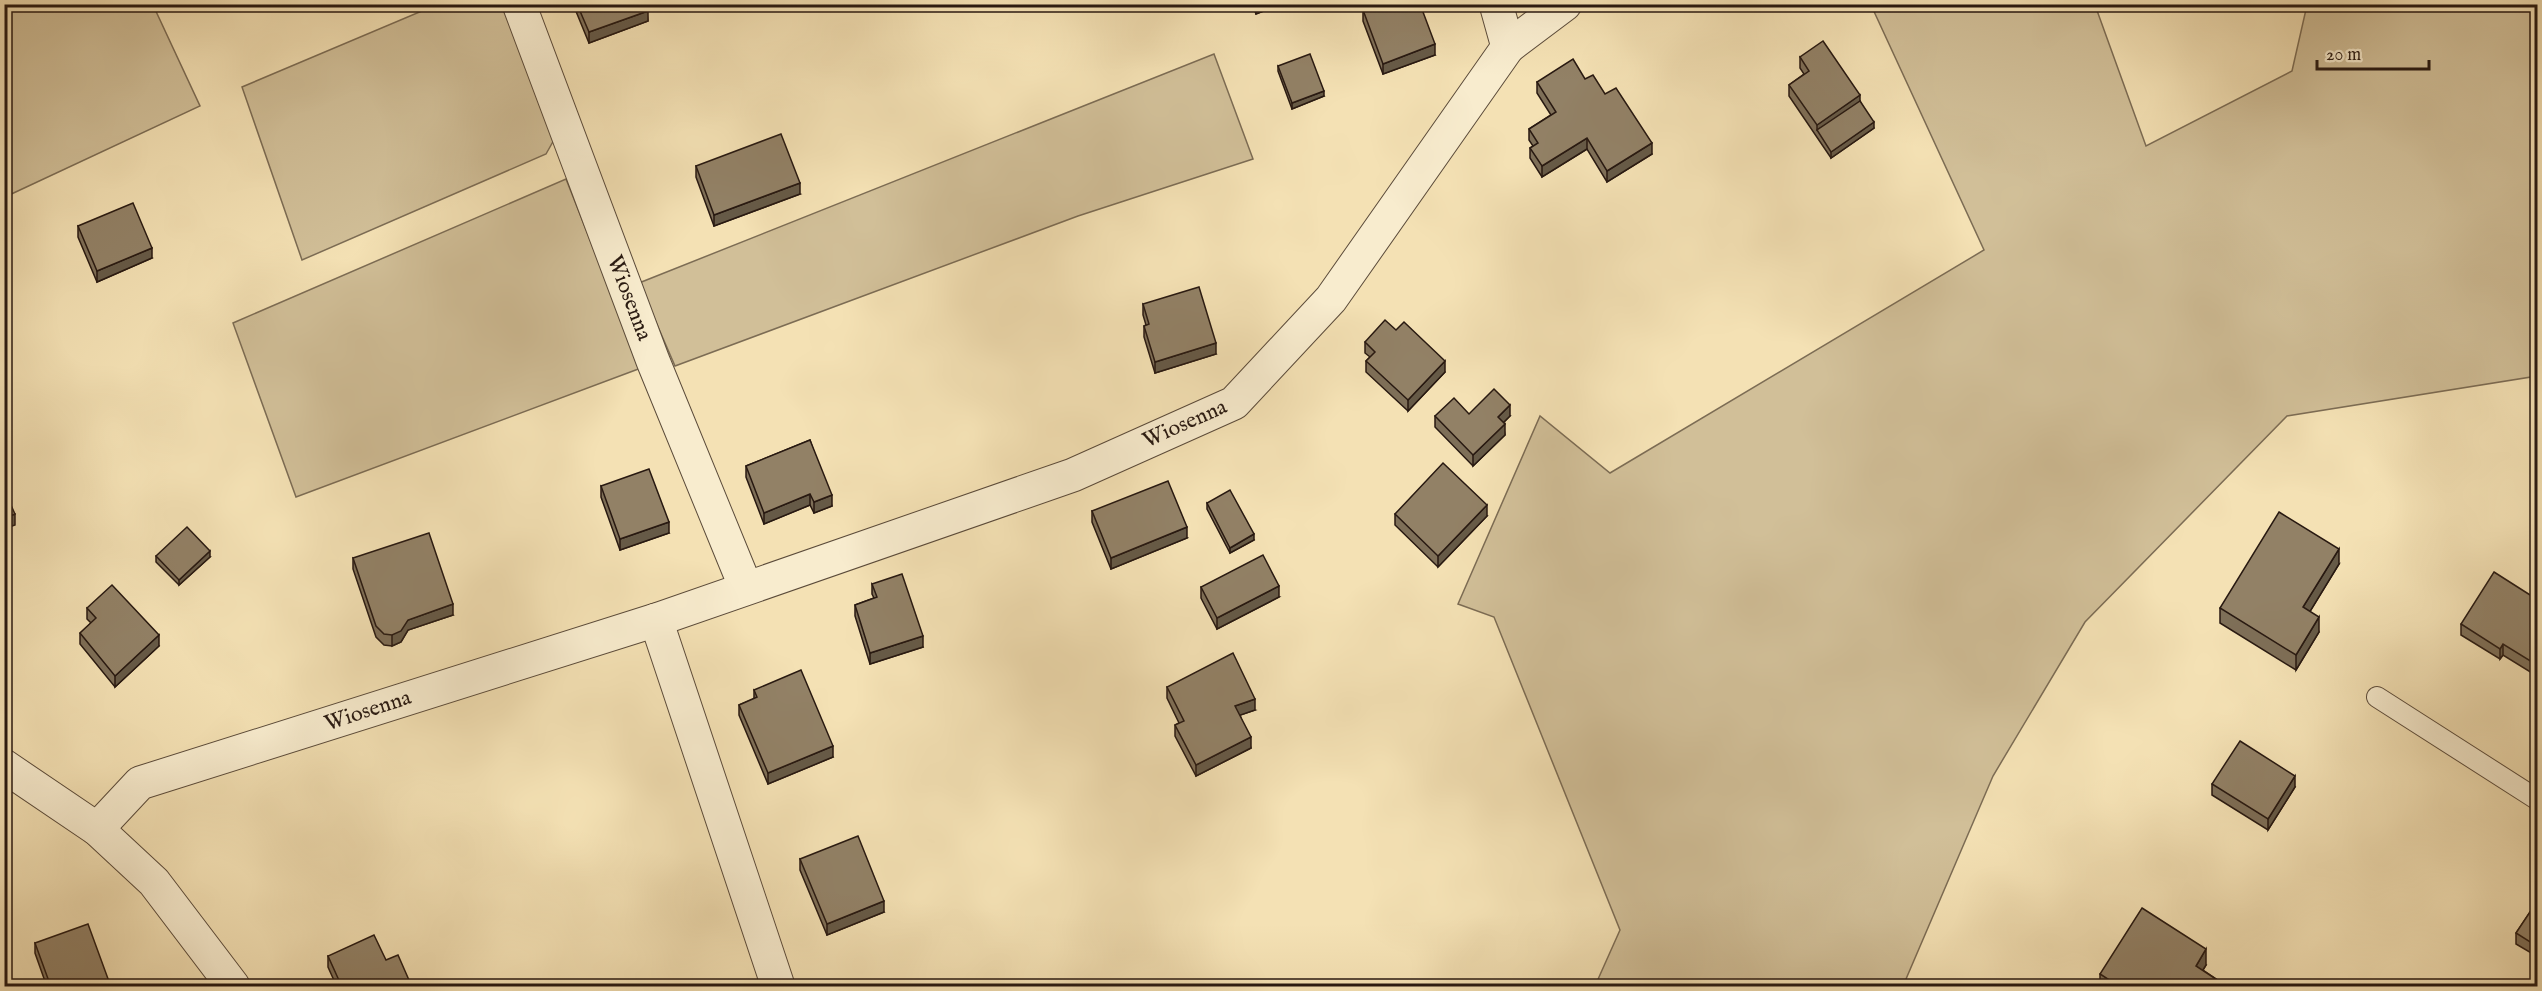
<svg xmlns="http://www.w3.org/2000/svg" width="2542" height="991" font-family="'IM FELL English',serif">
<style>
.green{fill:#d1bf98;stroke:#7c6c54;stroke-width:1.5}
.lines{fill:none;stroke-linecap:round;stroke-linejoin:round}
.service-casing{stroke:#5b4b3a;stroke-width:22}
.minor-casing{stroke:#5b4b3a;stroke-width:35}
.tertiary-casing{stroke:#5b4b3a;stroke-width:35}
.service{stroke:#f8ecce;stroke-width:20}
.minor{stroke:#f8ecce;stroke-width:33}
.tertiary{stroke:#f8ecce;stroke-width:33}
.wall{fill:#7e6f58;stroke:#281911;stroke-width:1.5}
.shaded-wall{fill:#665a47;stroke:#281911;stroke-width:1.5}
.building{fill:#928166;stroke:#281911;stroke-width:1.5}
.labels{text-anchor:middle;dominant-baseline:central;stroke-width:6;stroke-linejoin:round;paint-order:stroke}
.street-label{font-size:22px;fill:#281911;stroke:#f8ecce}
</style>
<rect width="100%" height="100%" fill="#f4e1b4"/>
<filter id="stains"><feTurbulence type="fractalNoise" baseFrequency=".00333" numOctaves="4"/><feColorMatrix values="0 0 0 0 .2 0 0 0 0 .09 0 0 0 0 .02 0 0 0 .5 -.17"/></filter>
<radialGradient id="worn" r=".72"><stop offset=".6" stop-color="#630" stop-opacity="0"/><stop offset="1" stop-color="#630" stop-opacity=".3"/></radialGradient>
<g class="green">
<path d="M4,5H153L200,106L5,197Z"/>
<path d="M436,5H504L555,138L546,154L302,260L242,87Z"/>
<path d="M1871,5H2095L2146,146L2292,71L2307,5H2537V376L2287,416L2085,622L1993,776L1903,986H1595L1620,930L1494,617L1458,604L1540,416L1610,473L1984,250Z"/>
<path d="M1214,54L1253,159L1078,216L675,366L639,283Z"/>
<path d="M566,179L641,368L296,497L233,323Z"/>
</g>
<g class="lines">
<defs>
<path id="service" d="M2377,697L2538,800"/>
<g id="minor">
<path d="M519,4L653,361L746,588"/>
<path d="M1508,47L1565,4"/>
<path d="M656,620L778,986"/>
<path d="M97,829L140,783L656,620L1073,475L1234,403L1331,299L1508,47L1496,4"/>
</g>
<path id="tertiary" d="M4,766L97,829L154,882L233,986"/>
</defs>
<use href="#service" class="service-casing"/>
<use href="#minor" class="minor-casing"/>
<use href="#tertiary" class="tertiary-casing"/>
<use href="#service" class="service"/>
<use href="#minor" class="minor"/>
<use href="#tertiary" class="tertiary"/>
</g>
<g class="wall">
<path d="M573,4H646L648,21L589,43Z"/>
<path d="M1252,4H1281L1256,14Z"/>
<path d="M1363,10L1435,55L1383,74L1363,21Z"/>
<path d="M1800,57L1860,101L1874,128L1831,158L1789,96V85L1804,74L1800,68Z"/>
<path d="M1278,66L1324,96L1292,109L1278,71Z"/>
<path d="M1585,79L1605,94L1652,154L1607,182L1587,149L1542,177L1530,158V148L1533,146L1529,140V129L1551,115L1537,93V82Z"/>
<path d="M696,166L800,194L714,226L696,177Z"/>
<path d="M78,226L152,258L97,282L78,237Z"/>
<path d="M1143,304L1216,354L1155,373L1144,337V326L1146,325L1143,315Z"/>
<path d="M1396,330L1445,372L1408,411L1366,372V361L1370,357L1365,353V342Z"/>
<path d="M1469,414L1510,416L1503,423L1505,435L1473,466L1435,427V416Z"/>
<path d="M810,440L832,506L814,513L810,505L764,524L746,477V466Z"/>
<path d="M601,486L669,533L620,550L601,497Z"/>
<path d="M1207,503L1254,540L1230,553L1207,509Z"/>
<path d="M1092,511L1187,538L1111,569L1092,522Z"/>
<path d="M1395,514L1487,516L1438,567L1395,525Z"/>
<path d="M156,556L210,557L179,585L156,562Z"/>
<path d="M353,558L453,615L408,630L401,642L392,646L384,645L376,637L353,569Z"/>
<path d="M2339,564L2310,611L2319,632L2296,670L2220,623V608Z"/>
<path d="M872,584L923,647L870,664L855,616V605L874,598L872,594Z"/>
<path d="M1201,587L1279,597L1217,629L1201,598Z"/>
<path d="M2538,600V665L2532,673L2503,655L2500,659L2461,635V624Z"/>
<path d="M87,608L159,646L115,687L80,644V633L91,623L87,619Z"/>
<path d="M1167,687L1255,710L1240,715L1251,748L1196,776L1175,736V725L1179,723L1167,698Z"/>
<path d="M754,690L833,757L768,784L739,715V705L754,699Z"/>
<path d="M2212,784L2295,787L2268,830L2212,795Z"/>
<path d="M800,859L884,912L827,935L800,870Z"/>
<path d="M2538,900V957L2516,944V933Z"/>
<path d="M35,943L111,987H47L35,953Z"/>
<path d="M328,956L412,987H337L328,967Z"/>
<path d="M2206,965L2203,970L2228,987H2100V974Z"/>
</g>
<g class="shaded-wall">
<path d="M1256,4H1281L1256,14Z"/>
<path d="M648,11V21L589,43V32Z"/>
<path d="M1435,44V55L1383,74V64Z"/>
<path d="M1324,91V96L1292,109V103Z"/>
<path d="M1860,95V106L1817,130V125Z"/>
<path d="M1874,122V128L1831,158V152Z"/>
<path d="M1587,138V149L1542,177V166Z"/>
<path d="M1652,143V154L1607,182V171Z"/>
<path d="M800,183V194L714,226V215Z"/>
<path d="M152,248V258L97,282V271Z"/>
<path d="M1216,343V354L1155,373V362Z"/>
<path d="M1445,361V372L1408,411V400Z"/>
<path d="M1510,405V416L1498,428V417Z"/>
<path d="M1505,424V435L1473,466V455Z"/>
<path d="M810,494V505L764,524V513Z"/>
<path d="M832,495V506L814,513V502Z"/>
<path d="M1487,505V516L1438,567V556Z"/>
<path d="M15,514V525L4,529V518Z"/>
<path d="M669,522V533L620,550V539Z"/>
<path d="M1187,527V538L1111,569V558Z"/>
<path d="M1254,534V540L1230,553V548Z"/>
<path d="M2339,549V564L2303,623V607Z"/>
<path d="M210,551V557L179,585V580Z"/>
<path d="M1279,586V597L1217,629V618Z"/>
<path d="M453,604V615L408,630L401,642L392,646V635L408,620Z"/>
<path d="M2319,617V632L2296,670V655Z"/>
<path d="M159,635V646L115,687V676Z"/>
<path d="M923,636V647L870,664V653Z"/>
<path d="M2503,644V655L2500,659V649Z"/>
<path d="M2538,654V665L2532,673V662Z"/>
<path d="M1255,699V710L1235,717V706Z"/>
<path d="M1251,737V748L1196,776V765Z"/>
<path d="M833,746V757L768,784V773Z"/>
<path d="M2295,776V787L2268,830V819Z"/>
<path d="M884,901V912L827,935V924Z"/>
<path d="M2206,949V965L2196,981V966Z"/>
</g>
<g class="building">
<path d="M577,4H646L648,11L589,32Z"/>
<path d="M1378,4H1420L1435,44L1383,64L1363,10Z"/>
<path d="M1823,41L1860,95L1817,125L1789,85L1809,71L1800,57Z"/>
<path d="M1310,54L1324,91L1292,103L1278,66Z"/>
<path d="M1573,59L1585,79L1593,75L1605,94L1616,88L1652,143L1607,171L1587,138L1542,166L1530,148L1538,143L1529,129L1556,112L1537,82Z"/>
<path d="M1860,101L1874,122L1831,152L1817,130Z"/>
<path d="M781,134L800,183L714,215L696,166Z"/>
<path d="M133,203L152,248L97,271L78,226Z"/>
<path d="M1199,287L1216,343L1155,362L1144,326L1149,324L1143,304Z"/>
<path d="M1385,320L1396,330L1404,322L1445,361L1408,400L1366,361L1375,352L1365,342Z"/>
<path d="M1494,389L1510,405L1498,417L1505,424L1473,455L1435,416L1454,398L1469,414Z"/>
<path d="M810,440L832,495L814,502L810,494L764,513L746,466Z"/>
<path d="M1443,463L1487,505L1438,556L1395,514Z"/>
<path d="M649,469L669,522L620,539L601,486Z"/>
<path d="M1168,481L1187,527L1111,558L1092,511Z"/>
<path d="M4,490L15,514L4,518Z"/>
<path d="M1230,490L1254,534L1230,548L1207,503Z"/>
<path d="M2279,512L2339,549L2303,607L2319,617L2296,655L2220,608Z"/>
<path d="M187,527L210,551L179,580L156,556Z"/>
<path d="M429,533L453,604L408,620L401,631L392,635L384,634L376,626L353,558Z"/>
<path d="M1263,555L1279,586L1217,618L1201,587Z"/>
<path d="M2494,572L2538,600V654L2532,662L2503,644L2500,649L2461,624Z"/>
<path d="M902,574L923,636L870,653L855,605L877,597L872,584Z"/>
<path d="M112,585L159,635L115,676L80,633L96,618L87,608Z"/>
<path d="M1233,653L1255,699L1235,706L1251,737L1196,765L1175,725L1184,721L1167,687Z"/>
<path d="M801,670L833,746L768,773L739,705L757,697L754,690Z"/>
<path d="M2240,741L2295,776L2268,819L2212,784Z"/>
<path d="M858,836L884,901L827,924L800,859Z"/>
<path d="M2538,900V947L2516,933Z"/>
<path d="M2142,908L2206,949L2196,966L2228,987H2120L2100,974Z"/>
<path d="M88,924L111,987H51L35,943Z"/>
<path d="M374,935L386,960L398,955L412,987H342L328,956Z"/>
</g>
<g class="labels">
<g class="street-label">
<text transform="translate(629 298) rotate(69)">Wiosenna</text>
<text transform="translate(1185 424) rotate(-24)">Wiosenna</text>
<text transform="translate(368 711) rotate(-18)">Wiosenna</text>
</g>
</g>
<rect width="2542" height="991" fill="none" stroke="#f4e1b4" stroke-width="24"/>
<rect x="6" y="6" width="2530" height="979" fill="none" stroke="#281911" stroke-width="3"/>
<rect x="12" y="12" width="2518" height="967" fill="none" stroke="#281911" stroke-width="1.5"/>
<path d="M2317 60v9h112v-9" fill="none" stroke="#281911" stroke-width="3"/>
<text x="2326" y="60" font-size="18" fill="#281911" stroke="#f8ecce" stroke-width="4.5" paint-order="stroke">20 m</text>
<rect width="100%" height="100%" filter="url(#stains)"/>
<rect width="100%" height="100%" fill="url(#worn)"/>
</svg>
